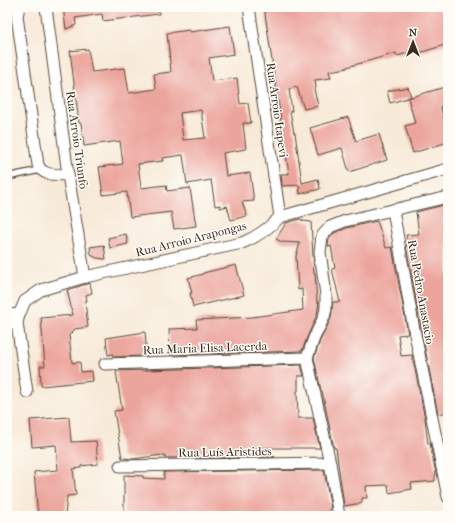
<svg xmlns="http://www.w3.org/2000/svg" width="455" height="523" font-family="'IM FELL French Canon',serif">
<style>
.building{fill:#eca59d;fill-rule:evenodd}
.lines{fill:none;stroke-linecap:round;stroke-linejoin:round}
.lane-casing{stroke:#57473a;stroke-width:8}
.street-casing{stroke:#57473a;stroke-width:13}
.lane{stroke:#fff;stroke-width:5.5}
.street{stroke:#fff;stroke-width:11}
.labels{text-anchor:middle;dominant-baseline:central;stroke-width:3;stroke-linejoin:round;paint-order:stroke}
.street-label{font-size:12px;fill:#3b2a1e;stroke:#fdfcf7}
</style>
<rect width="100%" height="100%" fill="#fdfcf7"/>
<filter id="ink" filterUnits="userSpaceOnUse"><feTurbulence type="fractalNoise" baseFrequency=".025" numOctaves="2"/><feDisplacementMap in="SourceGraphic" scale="8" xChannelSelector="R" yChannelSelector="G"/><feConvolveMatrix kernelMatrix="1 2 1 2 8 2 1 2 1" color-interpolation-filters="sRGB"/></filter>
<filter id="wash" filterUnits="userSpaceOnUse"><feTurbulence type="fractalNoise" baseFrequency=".012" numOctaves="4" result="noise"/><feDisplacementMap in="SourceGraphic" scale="16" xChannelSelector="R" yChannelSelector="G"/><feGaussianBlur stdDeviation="0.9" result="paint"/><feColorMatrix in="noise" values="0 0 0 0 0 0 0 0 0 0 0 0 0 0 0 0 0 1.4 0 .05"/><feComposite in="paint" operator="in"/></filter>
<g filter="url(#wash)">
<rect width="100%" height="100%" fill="#f8ead8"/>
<g id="blocks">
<g class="building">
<path d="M63,7H159V14L103,21L102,14L75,18L76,25L66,29Z"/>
<path d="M264,7H448V44L419,53L418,50L397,56L396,53L347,67V68L329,71L331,78L315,80L316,88L314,89L318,106L304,109L297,87L289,89L292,111H290L294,133H295L302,183L318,179L320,189L300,194L299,185L282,186L281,174H289Z"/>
<path d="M230,26L234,54L209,58L212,81L237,78L240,104L248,103L251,123H243L246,149L223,153L226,176L250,173L254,201L242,202L247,216L231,220L227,206L220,208V205L215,206L211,180L187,184L183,155L162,158L163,161L138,164L141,188L166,185L167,191L190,188L196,226L174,229L171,212L130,217L127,192L103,195L99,167L123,164L120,141L84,146L81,123H79L70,51L88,49L92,72L125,68L129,93L156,89L154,74L171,72L167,33L190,30V32ZM201,110L205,138L183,140L180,113Z"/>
<path d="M448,86V103L440,106L448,133V142L413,153L405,126L415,123L408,98Z"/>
<path d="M408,87L411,97L390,103L387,91Z"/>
<path d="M348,117L356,141L379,134L387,160L349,172L342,148L318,155L310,128Z"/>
<path d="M448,204V412L438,414L420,323L406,245H408L406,235L419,234L416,212Z"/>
<path d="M300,219L303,221L311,222L314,273H315L317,302H319L317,315L308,335L302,351L170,355L169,329L197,328L196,320L252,317L303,310L302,289L298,290L296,256L300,243L282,242L276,239L286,223Z"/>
<path d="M377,221L386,248L392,247L408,334L398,335L401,356L412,355L425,419L428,444L430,443L436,474L435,475V481L411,483L412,489L389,493L388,485L366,486L367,498H362V503L344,506L336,448H334L322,391H321L314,358L320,341L331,319L333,302H340L332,269L335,268L331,246L328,247L329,239L334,233L347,228Z"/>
<path d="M126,234L128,244L110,248L108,238Z"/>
<path d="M104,245L106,259L97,258L91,255L90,247Z"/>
<path d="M236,265L244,295L193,307L190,293H192L188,278L203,274V273Z"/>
<path d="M90,283L92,293L86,295L87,301H85L88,327L75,329L69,335L72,363L80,362L81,372L92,371L93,381L41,386L40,366H45L41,318L73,315L67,290Z"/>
<path d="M145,332L147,356L113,357V354L108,355L106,338Z"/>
<path d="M301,365L304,376H298V391H297L298,418H313L320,448H253V451L275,457L165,458V456H162V455L133,459L122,458L114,411L122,410L116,371Z"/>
<path d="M69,417L71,442L96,441L98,464L81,466V468L73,469L76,495L67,496L65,516H38L34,472L58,470L56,445L32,447L30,420Z"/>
<path d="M324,470L331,509H329V516H124V475L143,476V478L164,479V472Z"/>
</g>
</g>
</g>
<g filter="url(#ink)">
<use href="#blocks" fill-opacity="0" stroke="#57473a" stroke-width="1"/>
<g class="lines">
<defs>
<path id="lane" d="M7,177L40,170"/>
<g id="street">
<path d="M19,7L17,16L38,165C43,177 58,174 68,175"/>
<path d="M46,7L68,175L85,277"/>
<path d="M249,7L280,217"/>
<path d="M393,210L413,324L448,497"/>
<path d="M7,314L19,315"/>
<path d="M7,324L17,323"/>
<path d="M105,364L307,358"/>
<path d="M27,392L17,323L19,315L25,301L41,290L85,277L242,243C257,237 268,229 280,217L448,169"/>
<path d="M120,466L330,463"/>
<path d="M339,516L330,463L307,358L314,338L324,317L326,309V295L320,252L322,236L330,227L345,221L448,197"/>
</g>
</defs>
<use href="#lane" class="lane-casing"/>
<use href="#street" class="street-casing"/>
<use href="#lane" class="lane"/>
<use href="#street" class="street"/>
</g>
</g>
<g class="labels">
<g class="street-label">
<text transform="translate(277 110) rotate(82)">Rua Arroio Itapevi</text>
<text transform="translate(77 140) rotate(82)">Rua Arroio Triunfo</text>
<text transform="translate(191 239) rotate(-14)">Rua Arroio Arapongas</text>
<text transform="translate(421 292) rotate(80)">Rua Pedro Anastacio</text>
<text transform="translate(205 348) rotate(-2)">Rua Maria Elisa Lacerda</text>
<text transform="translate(225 452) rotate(-1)">Rua Luís Aristides</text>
</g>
</g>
<rect width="455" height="523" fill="none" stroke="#fdfcf7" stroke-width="24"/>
<g transform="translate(413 42)" stroke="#fdfcf7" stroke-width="3" paint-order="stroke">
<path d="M0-3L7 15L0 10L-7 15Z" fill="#3b2a1e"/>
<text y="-6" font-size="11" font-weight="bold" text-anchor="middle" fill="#3b2a1e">N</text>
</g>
</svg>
